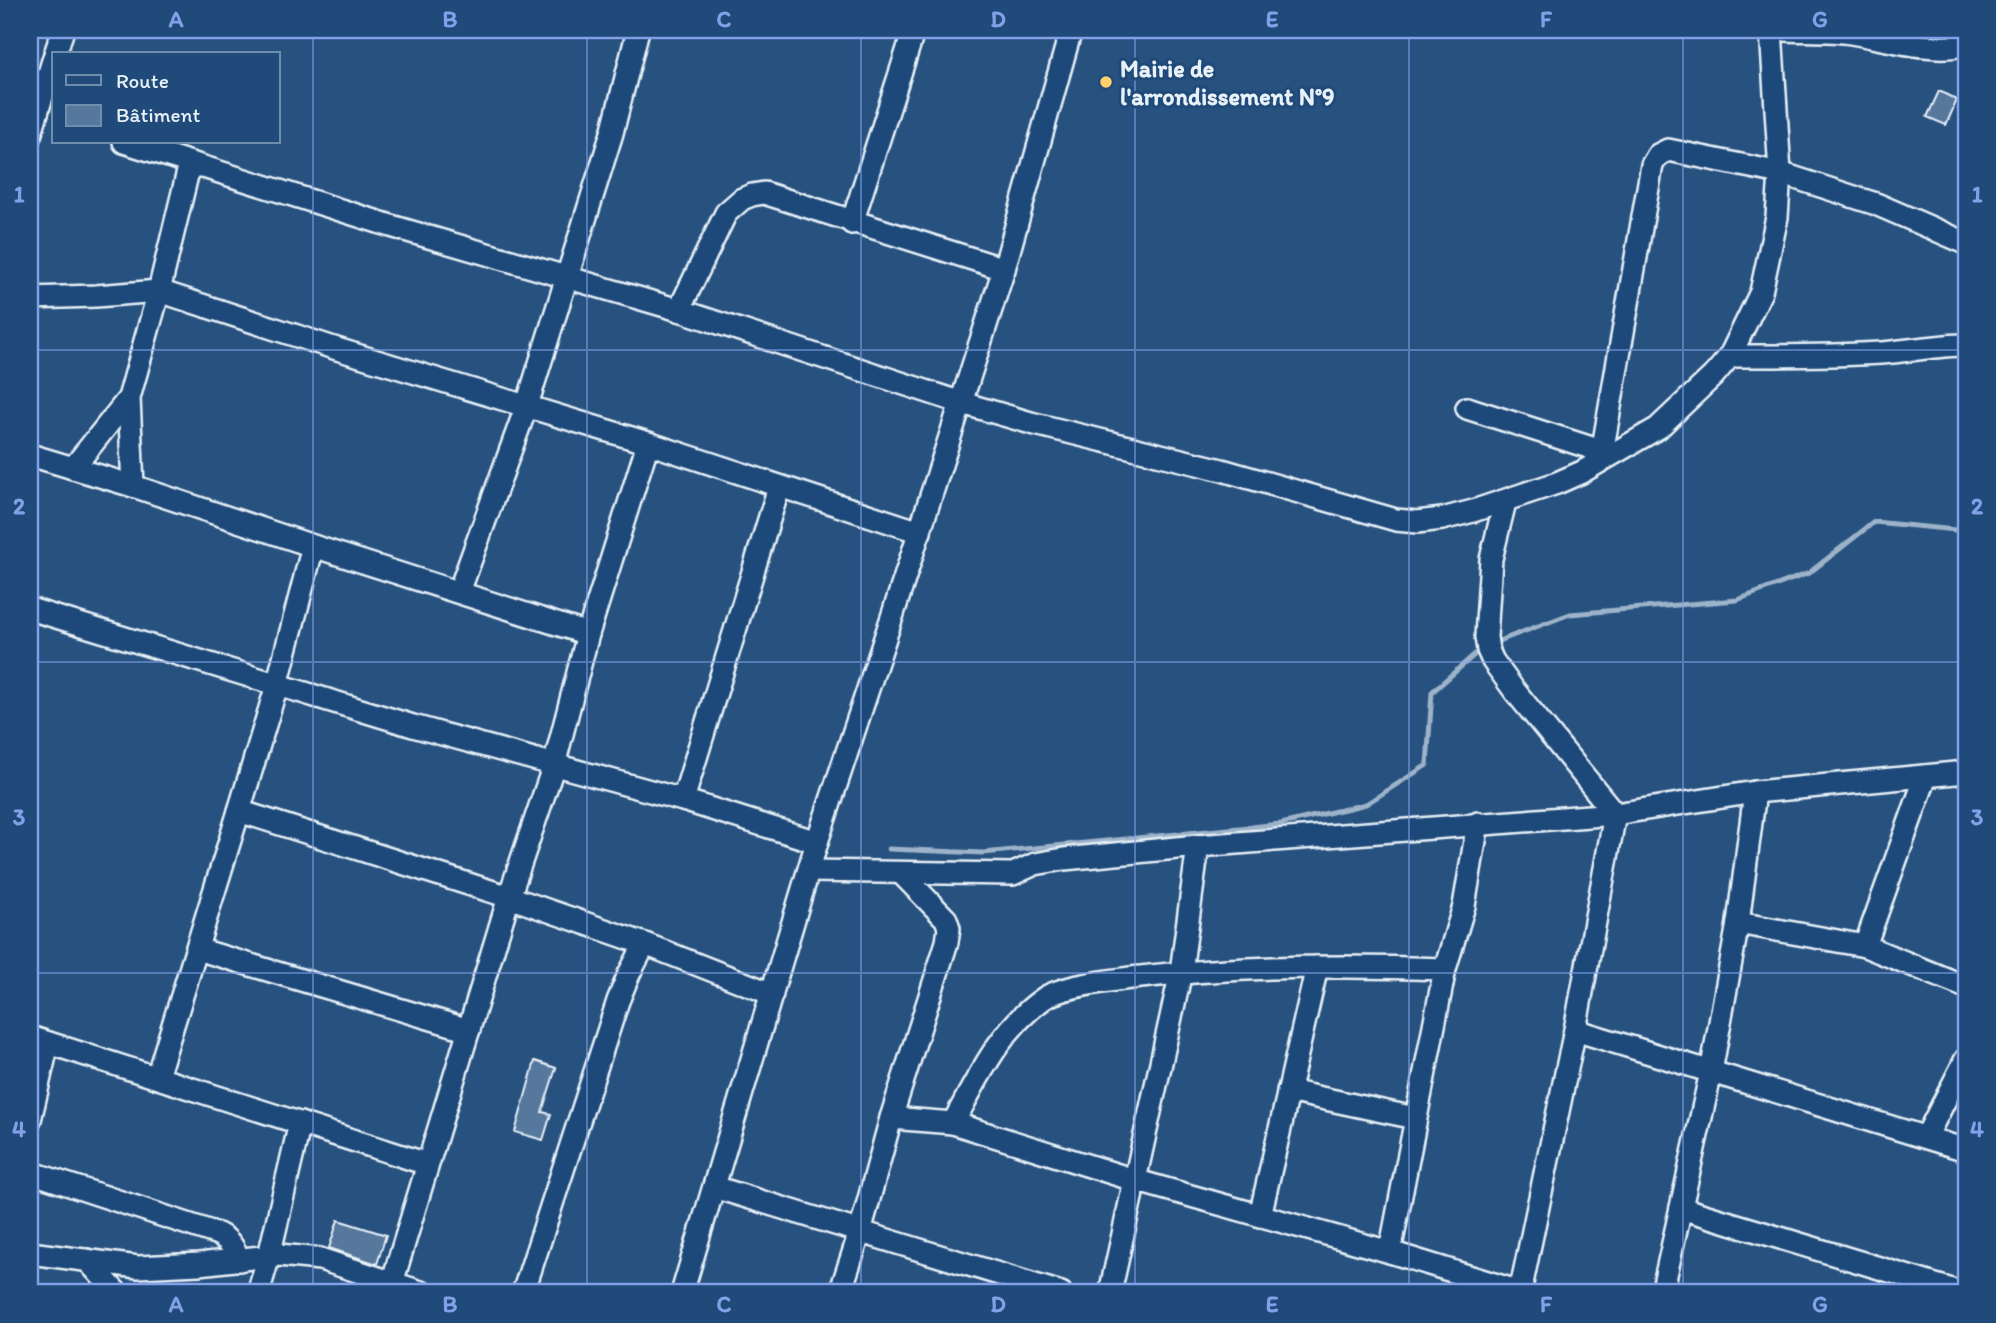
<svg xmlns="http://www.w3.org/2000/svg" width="1996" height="1323" font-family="Itim,sans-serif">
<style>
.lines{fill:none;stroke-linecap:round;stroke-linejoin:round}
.stream{stroke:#9db3c9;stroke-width:5}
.building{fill:#57789d;stroke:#e8f1f8;stroke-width:2}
.minor-casing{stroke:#e8f1f8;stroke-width:26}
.minor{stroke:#1f4a7a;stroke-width:21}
.grid{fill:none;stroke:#82a0e8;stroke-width:2;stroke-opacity:0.55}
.poi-dot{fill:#ffd166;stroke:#1f4a7a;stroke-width:2.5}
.labels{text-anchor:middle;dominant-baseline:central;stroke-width:6;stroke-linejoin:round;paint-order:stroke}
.poi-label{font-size:24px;font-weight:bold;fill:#e8f1f8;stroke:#1f4a7a;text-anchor:start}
.neatline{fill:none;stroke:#82a0e8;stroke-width:2.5}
.grid-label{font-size:23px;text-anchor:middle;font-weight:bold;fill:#82a0e8}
</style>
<rect width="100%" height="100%" fill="#27517f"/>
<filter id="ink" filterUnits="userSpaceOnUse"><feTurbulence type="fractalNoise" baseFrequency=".0143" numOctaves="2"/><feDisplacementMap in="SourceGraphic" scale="14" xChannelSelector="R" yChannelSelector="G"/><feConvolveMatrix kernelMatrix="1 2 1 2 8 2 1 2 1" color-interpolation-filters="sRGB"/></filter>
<g filter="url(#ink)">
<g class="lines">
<g class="stream">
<path d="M1491,644L1570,614L1737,600L1809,573L1874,522L1966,531"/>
<path d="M889,849L983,853L1281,824L1366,804L1427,765L1432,692L1482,648"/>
</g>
</g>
<g class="building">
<path d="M1939,91L1957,100L1946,125L1927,117Z"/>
<path d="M535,1061L556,1068L542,1112L551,1114L543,1140L515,1132Z"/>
<path d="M338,1220L386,1235L377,1264L329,1248Z"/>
</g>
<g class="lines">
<defs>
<g id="minor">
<path d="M1785,30C1807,31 1830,30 1851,33C1883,38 1936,54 1966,44"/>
<path d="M55,54L63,30"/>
<path d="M30,136L54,57"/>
<path d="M124,142L391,226L679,310L962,403L1031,423L1222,470L1396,520L1417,522L1442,519L1473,511L1557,483L1582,472L1658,428L1714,375L1730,356L1761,292L1777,217L1780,173L1771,30"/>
<path d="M852,223L914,30"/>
<path d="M30,298L96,296L159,291L337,349L648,443L920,532"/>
<path d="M679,310L726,213L742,199L752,195L764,193L1004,269"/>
<path d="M1730,356C1780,356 1830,356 1881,353C1910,351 1937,345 1966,345"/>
<path d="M1467,408L1601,451"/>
<path d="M30,455L133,486L313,546L588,634"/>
<path d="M1601,459L1652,165L1658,155L1668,150L1780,173L1876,204L1966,243"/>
<path d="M73,468L129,398"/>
<path d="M133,486L129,398L159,291L190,163"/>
<path d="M1505,502L1491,559L1486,637L1488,650L1493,661L1514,690L1615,814L1575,1030L1520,1293"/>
<path d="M459,592L527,405L612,133L638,30"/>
<path d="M30,609L413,726L683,800L817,842"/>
<path d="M683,800L779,487"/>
<path d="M239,811L277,685L313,546"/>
<path d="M809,871L1013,874L1035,864L1064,859L1198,846L1615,814L1755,792L1966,772"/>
<path d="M1738,923L1865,946L1966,987"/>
<path d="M1865,946L1926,776"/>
<path d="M197,949L469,1030"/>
<path d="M1575,1030L1966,1150"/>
<path d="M30,1037L427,1164"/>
<path d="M157,1077L239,811L509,897L645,944L772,994"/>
<path d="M1288,1091L1415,1118"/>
<path d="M891,1118L953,1123L1134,1180L1390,1252L1520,1292"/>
<path d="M30,1120L48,1043"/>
<path d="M953,1123C978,1078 1000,1029 1043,999C1061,986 1108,981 1131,978C1235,966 1341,965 1445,969"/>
<path d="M1926,1137L1966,1059"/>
<path d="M30,1172L218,1234C230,1240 234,1248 239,1260"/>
<path d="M714,1187L1061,1293"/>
<path d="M1681,1208L1962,1293"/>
<path d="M1260,1216L1317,967"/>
<path d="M1390,1252L1445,969L1464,906L1478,823"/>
<path d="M30,1253L138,1267L199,1264L279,1255L320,1259L424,1293"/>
<path d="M87,1260L117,1293"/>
<path d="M392,1283L509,897L554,765L588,634L648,443"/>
<path d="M258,1293L269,1256L300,1123"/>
<path d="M523,1293L618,1001L629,974L645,944"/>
<path d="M682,1293L817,842L893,614L1004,269L1071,30"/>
<path d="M840,1293L860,1232L891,1118L947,942L949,928L946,919L901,873"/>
<path d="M1110,1293L1181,972L1198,846"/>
<path d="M1662,1293L1711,1072L1738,923L1755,792"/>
</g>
</defs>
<use href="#minor" class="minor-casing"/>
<use href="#minor" class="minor"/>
</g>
</g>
<path class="grid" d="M313,30V1293M587,30V1293M861,30V1293M1135,30V1293M1409,30V1293M1683,30V1293M30,350H1966M30,662H1966M30,973H1966"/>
<circle class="poi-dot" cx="1106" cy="82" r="7"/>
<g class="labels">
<g class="poi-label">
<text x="1120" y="68">Mairie de<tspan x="1120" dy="28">l'arrondissement N°9</tspan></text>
</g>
</g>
<rect width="1996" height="1323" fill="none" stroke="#1f4a7a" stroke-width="77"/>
<rect x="52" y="52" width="228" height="91" fill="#1f4a7a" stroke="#6f8dac" stroke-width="2"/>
<rect x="66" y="75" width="35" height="10" fill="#1f4a7a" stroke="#6f8dac" stroke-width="2"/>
<text x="116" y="88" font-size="21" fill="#e8f1f8">Route</text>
<rect x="66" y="105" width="35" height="21" fill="#57789d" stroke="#6f8dac" stroke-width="2"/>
<text x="116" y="122" font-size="21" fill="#e8f1f8">Bâtiment</text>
<rect x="38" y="38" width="1920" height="1246" class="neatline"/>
<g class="grid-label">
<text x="176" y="27">A</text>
<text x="450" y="27">B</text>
<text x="724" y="27">C</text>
<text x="998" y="27">D</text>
<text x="1272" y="27">E</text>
<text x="1546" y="27">F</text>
<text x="1820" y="27">G</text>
<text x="19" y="202">1</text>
<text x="1977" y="202">1</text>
<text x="19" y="514">2</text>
<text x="1977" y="514">2</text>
<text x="19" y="825">3</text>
<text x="1977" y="825">3</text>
<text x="19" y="1137">4</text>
<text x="1977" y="1137">4</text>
<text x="176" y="1312">A</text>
<text x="450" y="1312">B</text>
<text x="724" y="1312">C</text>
<text x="998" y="1312">D</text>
<text x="1272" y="1312">E</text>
<text x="1546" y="1312">F</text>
<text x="1820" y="1312">G</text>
</g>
</svg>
